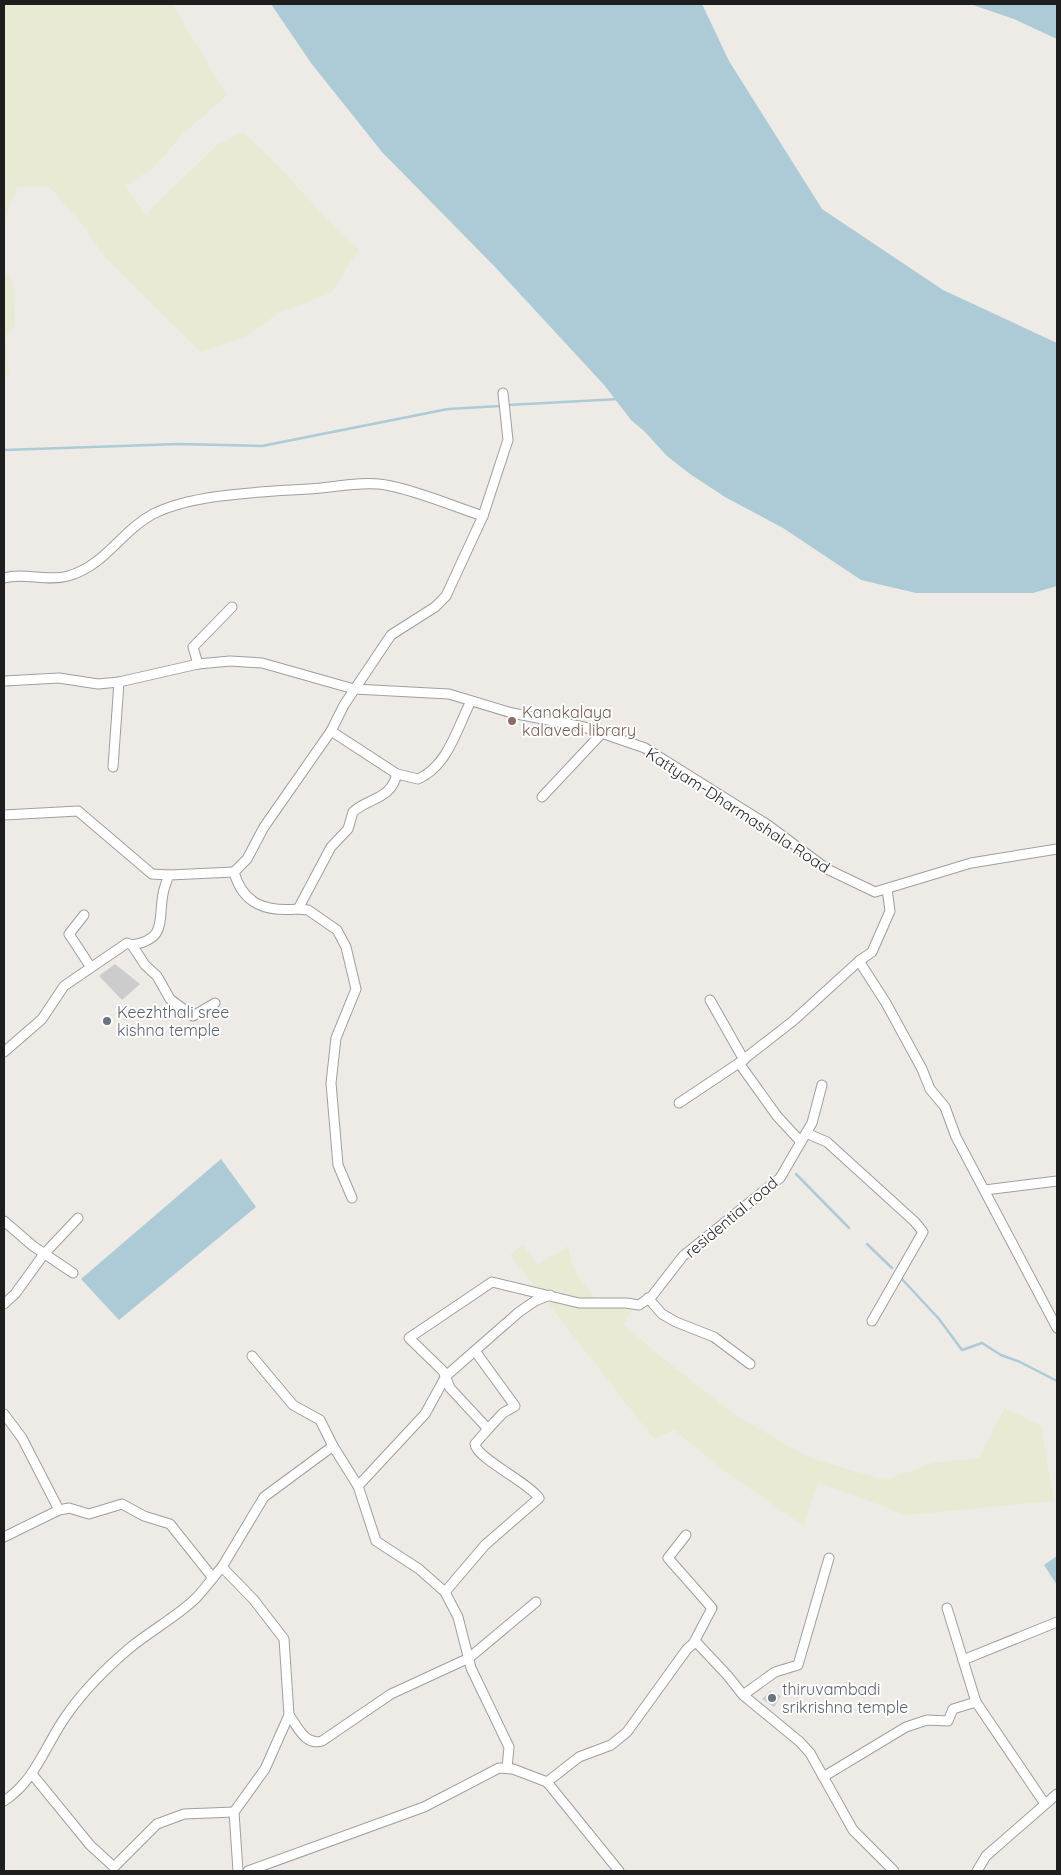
<svg xmlns="http://www.w3.org/2000/svg" width="1061" height="1875" font-family="Quicksand,sans-serif">
<style>
.religious{fill:#ccc}
.farmland{fill:#e8ead3}
.water{fill:#accbd6}
.lines{fill:none;stroke-linecap:round;stroke-linejoin:round}
.stream{stroke:#accbd6;stroke-width:2.5}
.minor-casing{stroke:#9f9f9f;stroke-width:11}
.minor{stroke:#fff;stroke-width:9}
.education-dot{fill:#8d6e63;stroke:#fff;stroke-width:2}
.worship-dot{fill:#6b7280;stroke:#fff;stroke-width:2}
.labels{text-anchor:middle;dominant-baseline:central;stroke-width:4;stroke-linejoin:round;paint-order:stroke}
.education-label{font-size:16px;fill:#785e54;stroke:#fff;text-anchor:start}
.street-label{font-size:16px;fill:#1e1e1e;stroke:#fff}
.worship-label{font-size:16px;fill:#5b616d;stroke:#fff;text-anchor:start}
</style>
<rect width="100%" height="100%" fill="#eeebe6"/>
<g class="religious">
<path d="M115,964L140,984L122,1000L99,976Z"/>
<path d="M770,1691L781,1696L774,1707L762,1699Z"/>
</g>
<g class="farmland">
<path d="M4,4H172L227,95L183,134L153,168L125,186L146,214L218,144L243,132L284,172L336,229L359,249L331,293L280,312L246,337L201,352L103,255L86,229L49,186L17,187L4,223Z"/>
<path d="M4,270L13,283L15,326L5,336L9,376L4,375Z"/>
<path d="M523,1245L538,1265L568,1246L573,1268L592,1296L633,1309L623,1324L659,1355L735,1415L810,1458L885,1480L933,1463L979,1458L1005,1408L1041,1426L1054,1501L906,1515L818,1482L804,1526L726,1472L674,1430L654,1439L510,1255Z"/>
</g>
<g class="water">
<path d="M271,4H702L729,61L822,209L943,290L1057,343V586L1033,593H916L861,580L783,528L725,497L690,474L667,456L644,431L631,420L605,386L496,268L382,152L311,63Z"/>
<path d="M970,4H1057V39L1014,19Z"/>
<path d="M221,1159L256,1207L119,1320L81,1279Z"/>
<path d="M1057,1556V1585L1044,1565Z"/>
</g>
<g class="lines">
<g class="stream">
<path d="M507,405L619,399"/>
<path d="M4,450L179,444L262,446L448,409L501,406"/>
<path d="M796,1174L849,1228"/>
<path d="M867,1244L892,1268"/>
<path d="M901,1278L939,1319L962,1350L982,1343L1001,1355L1020,1362L1057,1381"/>
</g>
<defs>
<g id="minor">
<path d="M4,578C24,572 46,582 68,576C105,566 121,531 153,514C196,492 272,492 321,488C339,486 368,481 386,485C419,491 452,506 483,516"/>
<path d="M198,664L193,647L232,607"/>
<path d="M4,681L59,678L98,684L119,682L198,664L230,661L262,663L354,689L449,694L512,713L584,727L645,748L768,825L827,869L875,892L971,863L1057,849"/>
<path d="M471,701C457,728 448,766 418,779L397,774C390,801 369,797 353,812L348,829L331,847L298,909C267,912 243,905 234,872L247,859L264,827L331,731L344,705L391,635L435,607L446,596L483,516L508,440L503,393"/>
<path d="M331,731L397,774"/>
<path d="M113,767L119,682"/>
<path d="M542,797L602,733"/>
<path d="M4,815L78,811L152,874L169,875"/>
<path d="M298,909L308,910L337,930L346,947L356,989L336,1038L331,1083L338,1165L352,1198"/>
<path d="M84,915L69,934L90,966"/>
<path d="M132,945C167,939 158,921 163,894C164,887 167,881 169,875L234,872"/>
<path d="M859,961L886,1003L922,1069L930,1089L945,1107L956,1137L1057,1328"/>
<path d="M710,1000L744,1060"/>
<path d="M4,1052L42,1019L64,986L127,943L132,945L145,965L157,976L170,999L193,1016L215,1003"/>
<path d="M679,1103L739,1063"/>
<path d="M806,1133L827,1142L915,1222L923,1232L872,1321"/>
<path d="M801,1142L777,1116L739,1063L793,1021L859,961L872,952L890,911L887,889"/>
<path d="M985,1190L1057,1181"/>
<path d="M4,1221L33,1246L73,1273"/>
<path d="M648,1298L662,1314L676,1322L714,1337L750,1364"/>
<path d="M4,1304L15,1294L44,1254L78,1218"/>
<path d="M475,1351L515,1406L503,1413L488,1429"/>
<path d="M252,1356L293,1405L320,1420L333,1446"/>
<path d="M4,1414L22,1438L59,1510L69,1508L89,1514L122,1504L144,1516L170,1524L213,1578"/>
<path d="M358,1486L376,1541L419,1569L445,1592L485,1545L539,1498C528,1482 476,1458 475,1444L488,1429L450,1388L443,1371L409,1338L492,1282L579,1303H626L639,1305L652,1296L683,1256L780,1178L812,1123L822,1085"/>
<path d="M686,1535L668,1558L712,1608L693,1644"/>
<path d="M4,1537L59,1510"/>
<path d="M445,1592L458,1617L471,1668L509,1747L507,1768"/>
<path d="M947,1608L976,1702L1045,1804"/>
<path d="M963,1660L1057,1622"/>
<path d="M743,1695L775,1672L798,1665L829,1558"/>
<path d="M289,1715C298,1727 305,1746 322,1741L391,1694L469,1658L536,1602"/>
<path d="M32,1774L90,1845L114,1867L157,1824L184,1814L234,1812"/>
<path d="M823,1777L906,1727L927,1720L948,1721L953,1709L976,1702"/>
<path d="M4,1801C35,1781 45,1746 66,1716C84,1690 107,1667 131,1647C152,1630 176,1617 195,1599C205,1589 213,1577 222,1567"/>
<path d="M238,1871L234,1812L265,1769L289,1715L284,1639L254,1600L222,1567L264,1497L333,1446L358,1486L425,1414L446,1376L519,1312L535,1301L550,1295"/>
<path d="M248,1871L424,1807L499,1768L513,1769L547,1782"/>
<path d="M619,1871L547,1782L579,1757L611,1745L627,1732L687,1649L693,1644L697,1643L728,1676L743,1695L800,1742L810,1753L853,1830L894,1871"/>
<path d="M977,1871L986,1856L1057,1794"/>
</g>
</defs>
<use href="#minor" class="minor-casing"/>
<use href="#minor" class="minor"/>
</g>
<circle class="education-dot" cx="512" cy="721" r="5"/>
<g class="worship-dot">
<circle cx="107" cy="1021" r="5"/>
<circle cx="772" cy="1698" r="5"/>
</g>
<g class="labels">
<g class="education-label">
<text x="522" y="712">Kanakalaya<tspan x="522" dy="18">kalavedi library</tspan></text>
</g>
<g class="street-label">
<text transform="translate(738 810) rotate(33)">Kattyam-Dharmashala Road</text>
<text transform="translate(731 1217) rotate(-40)">residential road</text>
</g>
<g class="worship-label">
<text x="117" y="1012">Keezhthali sree<tspan x="117" dy="18">kishna temple</tspan></text>
<text x="782" y="1689">thiruvambadi<tspan x="782" dy="18">srikrishna temple</tspan></text>
</g>
</g>
<rect width="1061" height="1875" fill="none" stroke="#1e1e1e" stroke-width="10"/>
</svg>
